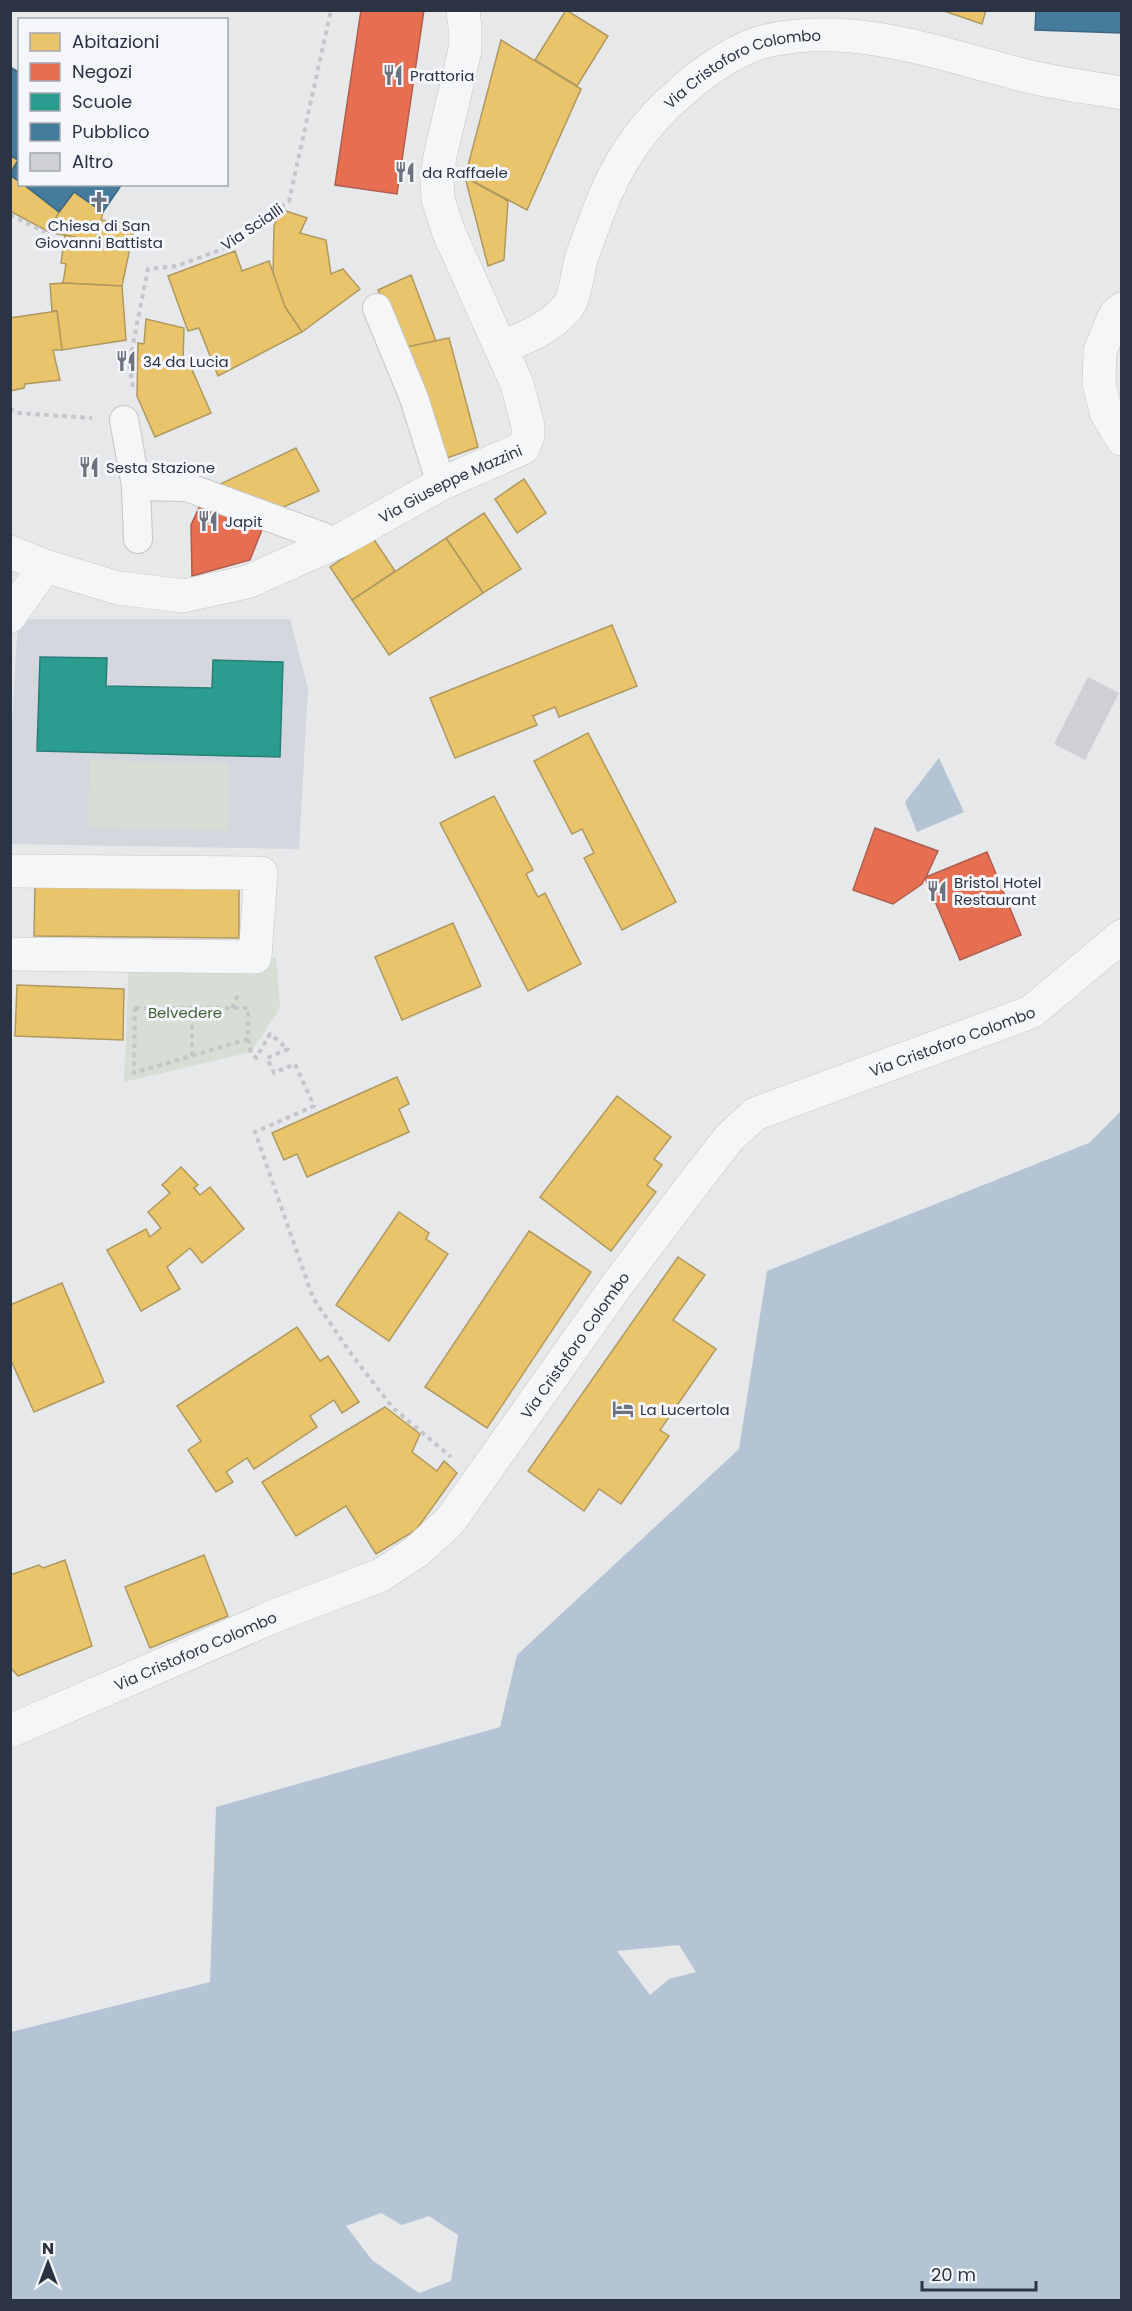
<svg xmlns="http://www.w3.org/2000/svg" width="1132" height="2311" font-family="Poppins,sans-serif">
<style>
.built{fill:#d4d7dd}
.green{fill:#d6ded6}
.water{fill:#b4c4d5;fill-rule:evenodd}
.homes{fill:#e9c46a;stroke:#b0995f;stroke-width:1.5}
.shops{fill:#e76f51;stroke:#af5d4d;stroke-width:1.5}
.schools{fill:#2a9d8f;stroke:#2a7e79;stroke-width:1.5}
.public{fill:#457b9d;stroke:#3d6683;stroke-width:1.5}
.building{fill:#ced0d3}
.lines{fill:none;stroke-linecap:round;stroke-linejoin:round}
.pedestrian-casing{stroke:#c4c6c8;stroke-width:30}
.minor-casing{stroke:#c4c6c8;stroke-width:34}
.tertiary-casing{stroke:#c4c6c8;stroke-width:34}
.path{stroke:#c5c6ca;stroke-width:4;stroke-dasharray:4.5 4.5;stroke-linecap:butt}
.pedestrian{stroke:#f5f6f7;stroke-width:28}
.minor{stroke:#f5f6f7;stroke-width:33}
.tertiary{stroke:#f5f6f7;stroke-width:33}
.labels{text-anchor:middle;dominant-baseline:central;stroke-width:6;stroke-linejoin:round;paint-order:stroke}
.street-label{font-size:15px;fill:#2b3445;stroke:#f4f6f9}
.poi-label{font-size:15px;fill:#2b3445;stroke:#f4f6f9;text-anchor:start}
.park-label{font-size:15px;fill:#3f6138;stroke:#f4f6f9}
</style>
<rect width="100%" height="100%" fill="#e6e8ea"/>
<path class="built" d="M18,619H290L308,688L299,849L11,844V740Z"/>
<g class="green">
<path d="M90,760L229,764L228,831L88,827Z"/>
<path d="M129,956L276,957L280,1008L251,1052L124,1082Z"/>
</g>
<g class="water">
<path d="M939,758L964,812L917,832L905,802Z"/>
<path d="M1121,1111V2300H11V2032L210,1982L216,1807L500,1727L517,1655L739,1449L767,1271L1089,1143ZM679,1945L696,1972L669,1979L650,1995L617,1951ZM381,2213L402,2225L429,2216L458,2235L451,2281L419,2293L372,2260L346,2226Z"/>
</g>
<g class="homes">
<path d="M566,10L608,36L577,86L535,60Z"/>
<path d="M941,10H986L982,24Z"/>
<path d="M501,40L581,89L527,210L465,177Z"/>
<path d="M10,156L18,160L10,172Z"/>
<path d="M10,175L20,182V184H23L59,212L49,232L10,211Z"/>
<path d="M465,177L508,201L504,260L488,266Z"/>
<path d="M74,192L103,212L96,242L49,232L59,212Z"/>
<path d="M280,209L307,218L300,233L326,240L331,274L343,269L360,289L302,332L285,307L273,275L274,226Z"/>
<path d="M101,220L135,224L122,286L63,283L66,264L61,263L65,235L96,242Z"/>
<path d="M235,251L242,271L269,261L285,307L302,332L218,376L199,328L188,331L168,276Z"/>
<path d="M411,275L436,341L402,348L378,290Z"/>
<path d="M63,283L122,286L126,340L62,350L57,311H52L50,284Z"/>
<path d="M57,311L62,350H53L60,380L25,384L24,388L10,391V318Z"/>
<path d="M146,319L184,328L183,360L187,358L211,413L155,437L137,396L138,343L144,344Z"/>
<path d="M449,338L478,447L441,460L402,348Z"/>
<path d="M296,448L319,491L268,514L214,487Z"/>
<path d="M524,479L546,513L517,533L495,499Z"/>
<path d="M484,513L521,569L483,593L446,538Z"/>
<path d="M373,538L395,571L352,600L330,567Z"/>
<path d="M446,538L483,593L389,655L352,600Z"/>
<path d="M612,625L637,686L559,717L555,707L533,716L537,725L455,758L430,698Z"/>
<path d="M588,733L676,902L622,930L584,858L594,853L582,829L572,834L534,761Z"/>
<path d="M494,796L533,870L526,874L538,897L545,893L581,964L528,991L440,823Z"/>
<path d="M35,885L239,888V938L34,936Z"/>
<path d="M453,923L481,986L402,1020L375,957Z"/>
<path d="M17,985L124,989L123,1040L15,1036Z"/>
<path d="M397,1077L409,1104L399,1109L409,1132L307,1177L297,1154L284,1160L272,1133Z"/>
<path d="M617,1096L671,1137L654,1159L662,1165L647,1185L656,1192L611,1251L540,1197Z"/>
<path d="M181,1167L198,1185L194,1188L200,1195L210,1187L244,1229L202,1263L190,1248L167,1267L180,1289L141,1311L107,1250L146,1229L150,1237L161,1228L148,1212L170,1193L162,1185Z"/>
<path d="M399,1212L429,1233L426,1239L448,1254L389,1341L336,1305Z"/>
<path d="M529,1231L591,1272L487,1428L425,1387Z"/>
<path d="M678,1257L705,1275L673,1320L716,1349L660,1430L669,1436L621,1504L599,1489L584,1511L528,1471Z"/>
<path d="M62,1283L104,1382L34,1412L10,1358V1305Z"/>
<path d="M297,1327L320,1361L328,1356L359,1402L342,1413L334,1400L310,1416L317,1427L254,1469L247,1458L226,1472L233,1482L216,1492L188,1450L201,1441L177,1406Z"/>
<path d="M385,1407L420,1434L412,1452L437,1471L444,1461L457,1473L416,1530L376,1554L346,1506L296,1536L262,1482Z"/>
<path d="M204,1555L228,1616L150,1648L125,1587Z"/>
<path d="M65,1560L92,1646L18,1676L10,1667V1575L39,1565L43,1568Z"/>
</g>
<g class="shops">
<path d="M361,10H424L397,194L335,185Z"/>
<path d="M203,499L265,522L250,560L192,576L191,525Z"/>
<path d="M875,828L938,851L926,877L987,852L1021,935L960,960L925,878L922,884L893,904L853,890Z"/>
</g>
<path class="schools" d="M40,657L107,658L106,686L212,688L213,660L283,662L280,757L37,751Z"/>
<g class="public">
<path d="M1036,10H1122V33L1035,30Z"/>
<path d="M10,67L20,73V182L10,175L18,160L10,155Z"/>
<path d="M23,184H122L103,212L74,192L59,212Z"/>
</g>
<path class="building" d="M1088,677L1119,693L1085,760L1054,744Z"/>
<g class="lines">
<defs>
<g id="pedestrian">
<path d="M377,308L414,398L441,484"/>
<path d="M124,420L136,486L138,539"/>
<path d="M136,486L187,487L337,542"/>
</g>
<g id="minor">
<path d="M10,616L45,566"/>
<path d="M10,871L261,873L255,957L10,954"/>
</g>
<g id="tertiary">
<path d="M1122,309L1115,315L1100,351L1099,384L1106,412L1122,439"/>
<path id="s1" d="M502,347C525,338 550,328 567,308C576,296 577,274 581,260C586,244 592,229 598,213C615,166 643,124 681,92C703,72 737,48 766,41C852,21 937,53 1019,74C1052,83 1088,87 1122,93"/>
<path id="s2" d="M10,552L45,566L118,588L183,596L247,582L337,542L441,484L523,448L528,436V426L517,384L449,233L438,199L437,178L440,156L465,50V27L463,10"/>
<path id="s3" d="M10,1731L277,1615L381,1575L416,1552L450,1521L617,1285L691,1187L729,1138L755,1114L1031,1012L1122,936"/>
</g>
</defs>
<use href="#pedestrian" class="pedestrian-casing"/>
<use href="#minor" class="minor-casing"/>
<use href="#tertiary" class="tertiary-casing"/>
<g class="path">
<path d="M10,215L45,232"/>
<path d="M133,387L129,364L148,269L177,266L225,248L289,201L331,10"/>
<path d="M10,408L17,413L92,418"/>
<path d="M135,1008H248V1039L134,1073Z"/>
<path d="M232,1008L239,993"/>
<path d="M248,1039L251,1052L256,1058L270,1034L288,1049L267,1058L274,1073L295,1064L314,1106L255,1132L313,1298L352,1355L392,1407L451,1457"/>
<path d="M192,1056V1008"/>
</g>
<use href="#pedestrian" class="pedestrian"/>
<use href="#minor" class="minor"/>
<use href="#tertiary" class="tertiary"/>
</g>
<defs>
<symbol id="restaurant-bare" viewBox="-9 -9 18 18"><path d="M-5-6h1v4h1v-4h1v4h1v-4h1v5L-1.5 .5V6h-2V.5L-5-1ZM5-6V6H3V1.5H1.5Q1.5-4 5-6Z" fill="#6c737f" stroke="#f4f6f9" stroke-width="2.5" paint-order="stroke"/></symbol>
<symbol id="church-bare" viewBox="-9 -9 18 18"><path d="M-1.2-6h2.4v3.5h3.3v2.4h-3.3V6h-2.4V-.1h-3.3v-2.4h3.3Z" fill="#6c737f" stroke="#f4f6f9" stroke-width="2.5" paint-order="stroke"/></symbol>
<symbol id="hotel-bare" viewBox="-9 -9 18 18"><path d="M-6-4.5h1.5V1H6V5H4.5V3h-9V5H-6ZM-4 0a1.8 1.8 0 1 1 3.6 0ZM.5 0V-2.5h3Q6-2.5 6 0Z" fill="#6c737f" stroke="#f4f6f9" stroke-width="2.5" paint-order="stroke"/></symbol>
</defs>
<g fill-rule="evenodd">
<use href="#restaurant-bare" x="378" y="60" width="30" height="30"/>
<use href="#restaurant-bare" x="390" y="157" width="30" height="30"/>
<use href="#church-bare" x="84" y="187" width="30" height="30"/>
<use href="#restaurant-bare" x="111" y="346" width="30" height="30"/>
<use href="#restaurant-bare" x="74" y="452" width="30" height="30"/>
<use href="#restaurant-bare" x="193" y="506" width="30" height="30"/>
<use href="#restaurant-bare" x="922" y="876" width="30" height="30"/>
<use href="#hotel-bare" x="608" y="1394" width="30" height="30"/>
</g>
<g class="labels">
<g class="street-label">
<text stroke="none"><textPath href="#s1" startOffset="393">Via Cristoforo Colombo</textPath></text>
<text transform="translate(252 227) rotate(-34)">Via Scialli</text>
<text stroke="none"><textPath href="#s2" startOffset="471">Via Giuseppe Mazzini</textPath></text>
<text stroke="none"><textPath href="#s3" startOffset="1210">Via Cristoforo Colombo</textPath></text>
<text stroke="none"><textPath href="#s3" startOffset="706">Via Cristoforo Colombo</textPath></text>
<text stroke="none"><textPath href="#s3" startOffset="202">Via Cristoforo Colombo</textPath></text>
</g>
<g class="poi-label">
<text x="410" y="75">Prattoria</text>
<text x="422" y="172">da Raffaele</text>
<text x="99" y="225" text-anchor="middle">Chiesa di San<tspan x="99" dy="17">Giovanni Battista</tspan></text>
<text x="143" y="361">34 da Lucia</text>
<text x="106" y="467">Sesta Stazione</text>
<text x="225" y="521">Japit</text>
<text x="954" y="882">Bristol Hotel<tspan x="954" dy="17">Restaurant</tspan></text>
<text x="640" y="1409">La Lucertola</text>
</g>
<g class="park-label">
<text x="185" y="1012">Belvedere</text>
</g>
</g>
<rect width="1132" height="2311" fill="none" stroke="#2b3445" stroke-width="24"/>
<rect x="18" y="18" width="210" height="168" fill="#f4f6f9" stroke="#a4a8b1" stroke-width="1.5"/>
<rect x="30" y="33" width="30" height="18" fill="#e9c46a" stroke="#a4a8b1" stroke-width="1.5"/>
<text x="72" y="48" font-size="18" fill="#2b3445">Abitazioni</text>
<rect x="30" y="63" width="30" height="18" fill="#e76f51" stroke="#a4a8b1" stroke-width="1.5"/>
<text x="72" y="78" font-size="18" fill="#2b3445">Negozi</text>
<rect x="30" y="93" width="30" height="18" fill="#2a9d8f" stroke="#a4a8b1" stroke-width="1.5"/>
<text x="72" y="108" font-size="18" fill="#2b3445">Scuole</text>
<rect x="30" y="123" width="30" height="18" fill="#457b9d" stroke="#a4a8b1" stroke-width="1.5"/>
<text x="72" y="138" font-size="18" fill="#2b3445">Pubblico</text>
<rect x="30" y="153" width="30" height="18" fill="#ced0d3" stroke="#a4a8b1" stroke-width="1.5"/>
<text x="72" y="168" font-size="18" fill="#2b3445">Altro</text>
<g transform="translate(48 2263)" stroke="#f4f6f9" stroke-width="4.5" paint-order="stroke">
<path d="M0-4.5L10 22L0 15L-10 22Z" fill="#2b3445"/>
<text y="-9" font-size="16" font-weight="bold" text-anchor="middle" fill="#2b3445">N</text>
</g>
<path d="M922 2281v9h114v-9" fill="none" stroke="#2b3445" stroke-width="3"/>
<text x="931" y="2281" font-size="18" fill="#2b3445" stroke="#f4f6f9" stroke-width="4.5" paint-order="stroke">20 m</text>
</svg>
